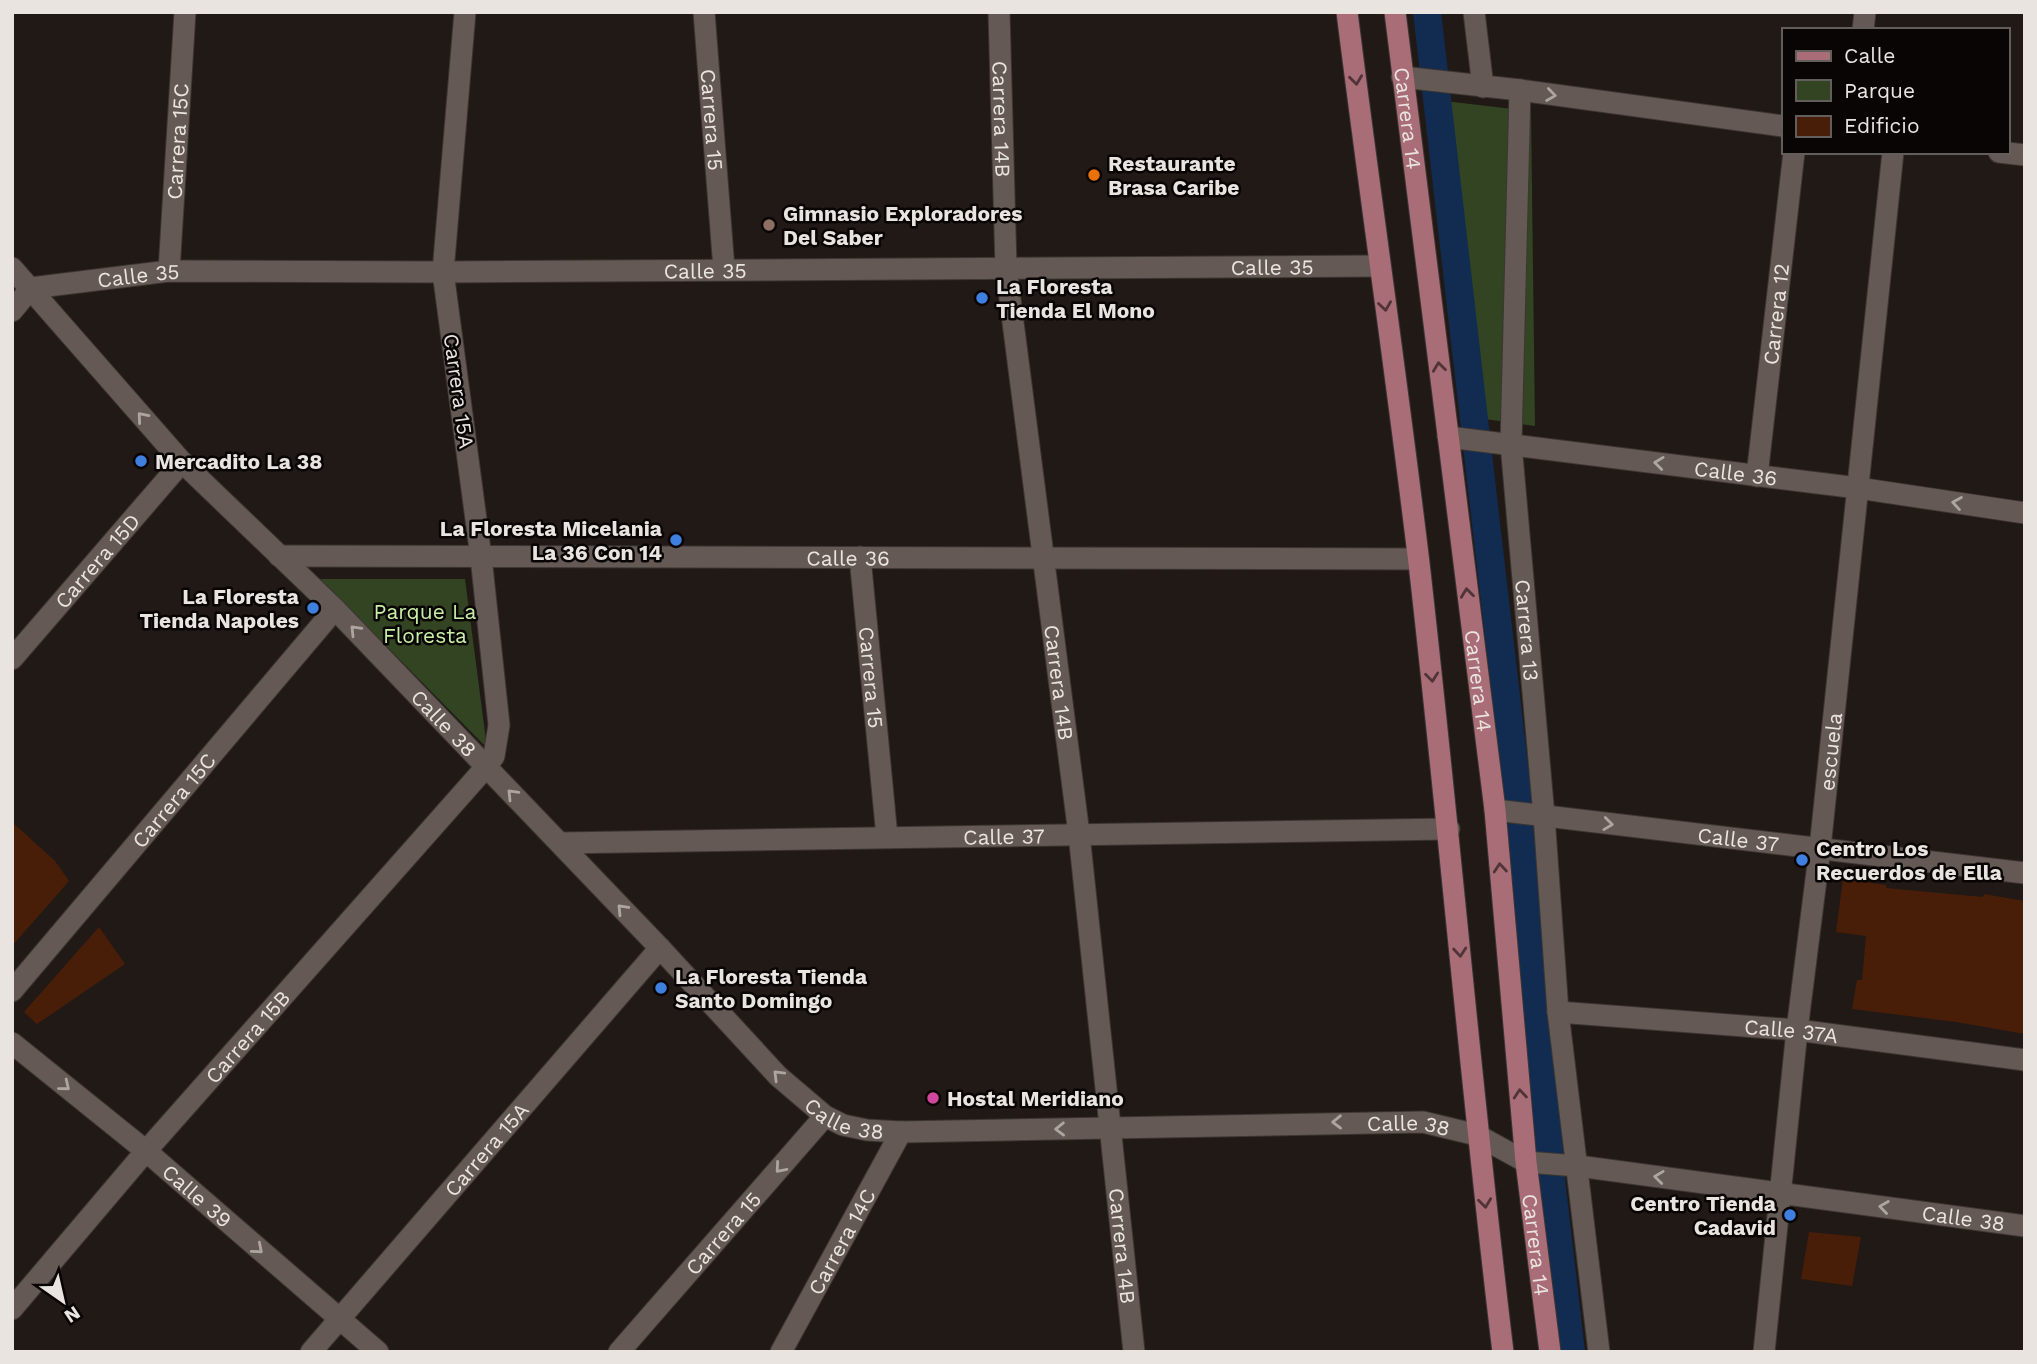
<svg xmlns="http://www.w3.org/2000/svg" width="2037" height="1364" font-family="'Work Sans',sans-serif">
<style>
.green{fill:#324422}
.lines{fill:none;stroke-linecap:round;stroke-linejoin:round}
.canal{stroke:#112c50;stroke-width:28}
.building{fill:#491e08}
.minor-casing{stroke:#3c3634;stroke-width:23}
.major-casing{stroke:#3c3634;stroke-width:23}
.minor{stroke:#645954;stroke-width:21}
.major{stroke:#a86d76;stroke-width:21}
.oneway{stroke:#503437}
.oneway2{stroke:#aea5a2}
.food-dot{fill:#e8710a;stroke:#080504;stroke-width:2.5}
.education-dot{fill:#8d6e63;stroke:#080504;stroke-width:2.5}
.shop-dot{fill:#3f7fe0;stroke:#080504;stroke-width:2.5}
.hotel-dot{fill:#d1479c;stroke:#080504;stroke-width:2.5}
.labels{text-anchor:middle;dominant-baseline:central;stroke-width:5;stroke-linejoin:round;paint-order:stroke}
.street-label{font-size:21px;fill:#eae4e1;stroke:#080504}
.poi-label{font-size:21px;font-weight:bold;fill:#eae4e1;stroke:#080504;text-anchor:start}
.park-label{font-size:21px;fill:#c8efa6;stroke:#080504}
</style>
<rect width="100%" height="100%" fill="#211915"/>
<g class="green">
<path d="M1427,99L1531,111L1535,426L1463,416Z"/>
<path d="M320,579H465L487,748Z"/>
</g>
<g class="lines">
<path class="canal" d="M1427,12L1523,844L1552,1188L1571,1352"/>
</g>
<g class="building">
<path d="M12,822L55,861L69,881L12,946Z"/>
<path d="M1843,879L1886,885V888L1983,897L1984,894L2025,901V1034L1956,1022L1852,1009L1857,980H1862L1866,936L1836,932Z"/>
<path d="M99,927L125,964L37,1024L24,1012Z"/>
<path d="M1809,1232L1861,1237L1852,1286L1801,1279Z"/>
</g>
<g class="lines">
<defs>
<g id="minor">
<path id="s1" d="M704,12L724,269"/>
<path id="s2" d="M999,12L1006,268L1079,834L1134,1352"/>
<path d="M1474,12L1483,87"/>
<path d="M1863,30L1865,12"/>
<path d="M1402,77L1520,90L1783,126"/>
<path id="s3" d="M1520,90L1511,444L1544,816L1558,1012L1599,1352"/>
<path d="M1999,152L2025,155"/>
<path id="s4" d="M12,268L182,462L335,609L660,948L778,1076L825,1116L843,1125L867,1130L901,1132L1423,1122L1477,1135L1526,1162L1578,1166L2025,1226"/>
<path id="s5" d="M169,271L185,12"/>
<path id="s6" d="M12,311L31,288L169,271L443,272L1379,266"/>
<path id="s7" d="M1448,437L1858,488L2025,513"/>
<path id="s8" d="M1757,476L1794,152"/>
<path id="s9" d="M279,556L1418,559"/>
<path id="s10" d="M860,557L887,837"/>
<path id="s11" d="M12,659L182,462"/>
<path id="s12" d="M1495,810L2025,873"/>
<path id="s13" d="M560,843L1449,829"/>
<path id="s14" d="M12,991L335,609"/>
<path id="s15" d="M1558,1012L1797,1030L2025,1060"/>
<path id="s16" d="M12,1043L146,1151L378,1352"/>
<path id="s17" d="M12,1309L146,1151L486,767L494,756L499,725L481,557L443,272L465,12"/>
<path id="s18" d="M311,1352L660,948"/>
<path id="s19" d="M619,1352L825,1116"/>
<path id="s20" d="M781,1352L901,1132"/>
<path id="s21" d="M1764,1352L1797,1030L1820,848L1893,152"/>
</g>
<g id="major">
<path d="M1347,12C1370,196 1397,379 1419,563C1449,826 1471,1089 1503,1352"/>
<path id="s22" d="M1395,12L1495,810L1526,1162L1550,1352"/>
</g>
</defs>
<use href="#minor" class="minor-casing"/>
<use href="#major" class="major-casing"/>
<use href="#minor" class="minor"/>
<use href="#major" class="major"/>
</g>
<defs><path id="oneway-chevron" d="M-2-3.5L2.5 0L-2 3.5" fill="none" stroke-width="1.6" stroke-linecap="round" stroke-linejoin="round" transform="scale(1.75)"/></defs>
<g class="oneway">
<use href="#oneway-chevron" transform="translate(1356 80) rotate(83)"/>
<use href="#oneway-chevron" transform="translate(1385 306) rotate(82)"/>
<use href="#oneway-chevron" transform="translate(1439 367) rotate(-97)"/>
<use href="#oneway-chevron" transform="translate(1467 593) rotate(-97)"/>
<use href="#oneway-chevron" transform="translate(1432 677) rotate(84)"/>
<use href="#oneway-chevron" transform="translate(1500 868) rotate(-95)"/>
<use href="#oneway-chevron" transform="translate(1460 952) rotate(85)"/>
<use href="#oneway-chevron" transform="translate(1520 1094) rotate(-95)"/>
<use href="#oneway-chevron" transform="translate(1485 1203) rotate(83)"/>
</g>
<g class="oneway2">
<use href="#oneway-chevron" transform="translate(1551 95) rotate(8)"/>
<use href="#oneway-chevron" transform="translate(142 417) rotate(-131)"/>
<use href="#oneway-chevron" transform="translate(1659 463) rotate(-173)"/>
<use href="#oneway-chevron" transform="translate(1957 503) rotate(-171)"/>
<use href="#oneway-chevron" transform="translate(355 630) rotate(-134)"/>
<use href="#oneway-chevron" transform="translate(512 794) rotate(-134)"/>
<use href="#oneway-chevron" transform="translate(1608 824) rotate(7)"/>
<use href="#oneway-chevron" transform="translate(622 909) rotate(-134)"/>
<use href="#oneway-chevron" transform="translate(778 1075) rotate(-135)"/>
<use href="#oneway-chevron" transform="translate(65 1086) rotate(39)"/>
<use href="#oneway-chevron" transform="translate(1337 1122) rotate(179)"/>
<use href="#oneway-chevron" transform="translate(1060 1129) rotate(179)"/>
<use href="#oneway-chevron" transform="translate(780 1168) rotate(131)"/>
<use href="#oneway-chevron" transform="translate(1659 1177) rotate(-173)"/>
<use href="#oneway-chevron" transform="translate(1884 1207) rotate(-172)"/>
<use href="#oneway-chevron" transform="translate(258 1249) rotate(41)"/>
</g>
<circle class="food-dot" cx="1094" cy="175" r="7"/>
<circle class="education-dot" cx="769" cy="225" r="7"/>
<g class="shop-dot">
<circle cx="982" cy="298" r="7"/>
<circle cx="141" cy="461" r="7"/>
<circle cx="676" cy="540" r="7"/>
<circle cx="313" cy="608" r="7"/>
<circle cx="1802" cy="860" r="7"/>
<circle cx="661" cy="988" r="7"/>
<circle cx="1790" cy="1215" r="7"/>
</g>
<circle class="hotel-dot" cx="933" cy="1098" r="7"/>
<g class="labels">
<g class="street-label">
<text stroke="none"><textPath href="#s2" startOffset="107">Carrera 14B</textPath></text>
<text stroke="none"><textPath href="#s22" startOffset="107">Carrera 14</textPath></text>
<text stroke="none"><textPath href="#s1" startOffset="108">Carrera 15</textPath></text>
<text stroke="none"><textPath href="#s5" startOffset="130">Carrera 15C</textPath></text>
<text stroke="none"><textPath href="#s6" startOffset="1272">Calle 35</textPath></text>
<text stroke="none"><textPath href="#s6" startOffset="705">Calle 35</textPath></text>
<text stroke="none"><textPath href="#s6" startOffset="138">Calle 35</textPath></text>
<text stroke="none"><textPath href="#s8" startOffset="163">Carrera 12</textPath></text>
<text transform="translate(459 391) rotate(82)">Carrera 15A</text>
<text stroke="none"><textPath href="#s7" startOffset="290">Calle 36</textPath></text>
<text stroke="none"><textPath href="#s9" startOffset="569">Calle 36</textPath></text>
<text stroke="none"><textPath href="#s11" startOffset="130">Carrera 15D</textPath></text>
<text stroke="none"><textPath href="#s3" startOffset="541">Carrera 13</textPath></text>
<text stroke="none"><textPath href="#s10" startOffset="121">Carrera 15</textPath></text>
<text stroke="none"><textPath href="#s22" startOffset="674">Carrera 14</textPath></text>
<text stroke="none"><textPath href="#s2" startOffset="674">Carrera 14B</textPath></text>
<text stroke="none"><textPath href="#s4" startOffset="628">Calle 38</textPath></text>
<text stroke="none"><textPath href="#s21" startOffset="604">escuela</textPath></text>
<text stroke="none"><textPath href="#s14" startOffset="250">Carrera 15C</textPath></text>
<text stroke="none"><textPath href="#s13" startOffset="444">Calle 37</textPath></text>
<text stroke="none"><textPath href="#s12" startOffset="245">Calle 37</textPath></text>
<text stroke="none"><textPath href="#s15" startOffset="234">Calle 37A</textPath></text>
<text stroke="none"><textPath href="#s17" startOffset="360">Carrera 15B</textPath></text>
<text stroke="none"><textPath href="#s4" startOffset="1195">Calle 38</textPath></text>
<text stroke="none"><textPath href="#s4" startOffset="1762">Calle 38</textPath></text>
<text stroke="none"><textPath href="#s18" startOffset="268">Carrera 15A</textPath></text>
<text stroke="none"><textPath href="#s16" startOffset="240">Calle 39</textPath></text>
<text stroke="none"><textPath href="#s4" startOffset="2329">Calle 38</textPath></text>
<text stroke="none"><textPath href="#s19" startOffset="158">Carrera 15</textPath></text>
<text stroke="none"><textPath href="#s20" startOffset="126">Carrera 14C</textPath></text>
<text stroke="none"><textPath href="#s22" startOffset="1241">Carrera 14</textPath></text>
<text stroke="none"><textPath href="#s2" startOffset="1241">Carrera 14B</textPath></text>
</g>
<g class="poi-label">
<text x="1108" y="163">Restaurante<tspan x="1108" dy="24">Brasa Caribe</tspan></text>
<text x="783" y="213">Gimnasio Exploradores<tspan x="783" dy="24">Del Saber</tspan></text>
<text x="996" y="286">La Floresta<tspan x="996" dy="24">Tienda El Mono</tspan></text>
<text x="155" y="461">Mercadito La 38</text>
<text x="662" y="528" text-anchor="end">La Floresta Micelania<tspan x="662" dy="24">La 36 Con 14</tspan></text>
<text x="299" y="596" text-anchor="end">La Floresta<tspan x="299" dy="24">Tienda Napoles</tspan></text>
<text x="1816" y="848">Centro Los<tspan x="1816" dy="24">Recuerdos de Ella</tspan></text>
<text x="675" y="976">La Floresta Tienda<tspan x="675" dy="24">Santo Domingo</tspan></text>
<text x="947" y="1098">Hostal Meridiano</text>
<text x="1776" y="1203" text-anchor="end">Centro Tienda<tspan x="1776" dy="24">Cadavid</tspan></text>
</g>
<g class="park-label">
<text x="425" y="611">Parque La<tspan x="425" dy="24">Floresta</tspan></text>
</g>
</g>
<rect width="2037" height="1364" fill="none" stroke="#eae4e1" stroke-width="28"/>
<rect x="1782" y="28" width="228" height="126" fill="#080504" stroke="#625e5c" stroke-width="2"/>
<rect x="1796" y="51" width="35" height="10" fill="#a86d76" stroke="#625e5c" stroke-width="2"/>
<text x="1844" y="63" font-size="21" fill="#eae4e1">Calle</text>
<rect x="1796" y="80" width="35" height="21" fill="#324422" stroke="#625e5c" stroke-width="2"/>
<text x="1844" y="98" font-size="21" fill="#eae4e1">Parque</text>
<rect x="1796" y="116" width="35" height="21" fill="#491e08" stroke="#625e5c" stroke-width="2"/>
<text x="1844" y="133" font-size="21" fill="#eae4e1">Edificio</text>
<g transform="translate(63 1301) rotate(146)" stroke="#080504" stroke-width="5" paint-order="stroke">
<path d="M0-5L12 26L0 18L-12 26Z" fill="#eae4e1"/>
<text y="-10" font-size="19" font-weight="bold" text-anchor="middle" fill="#eae4e1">N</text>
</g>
</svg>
